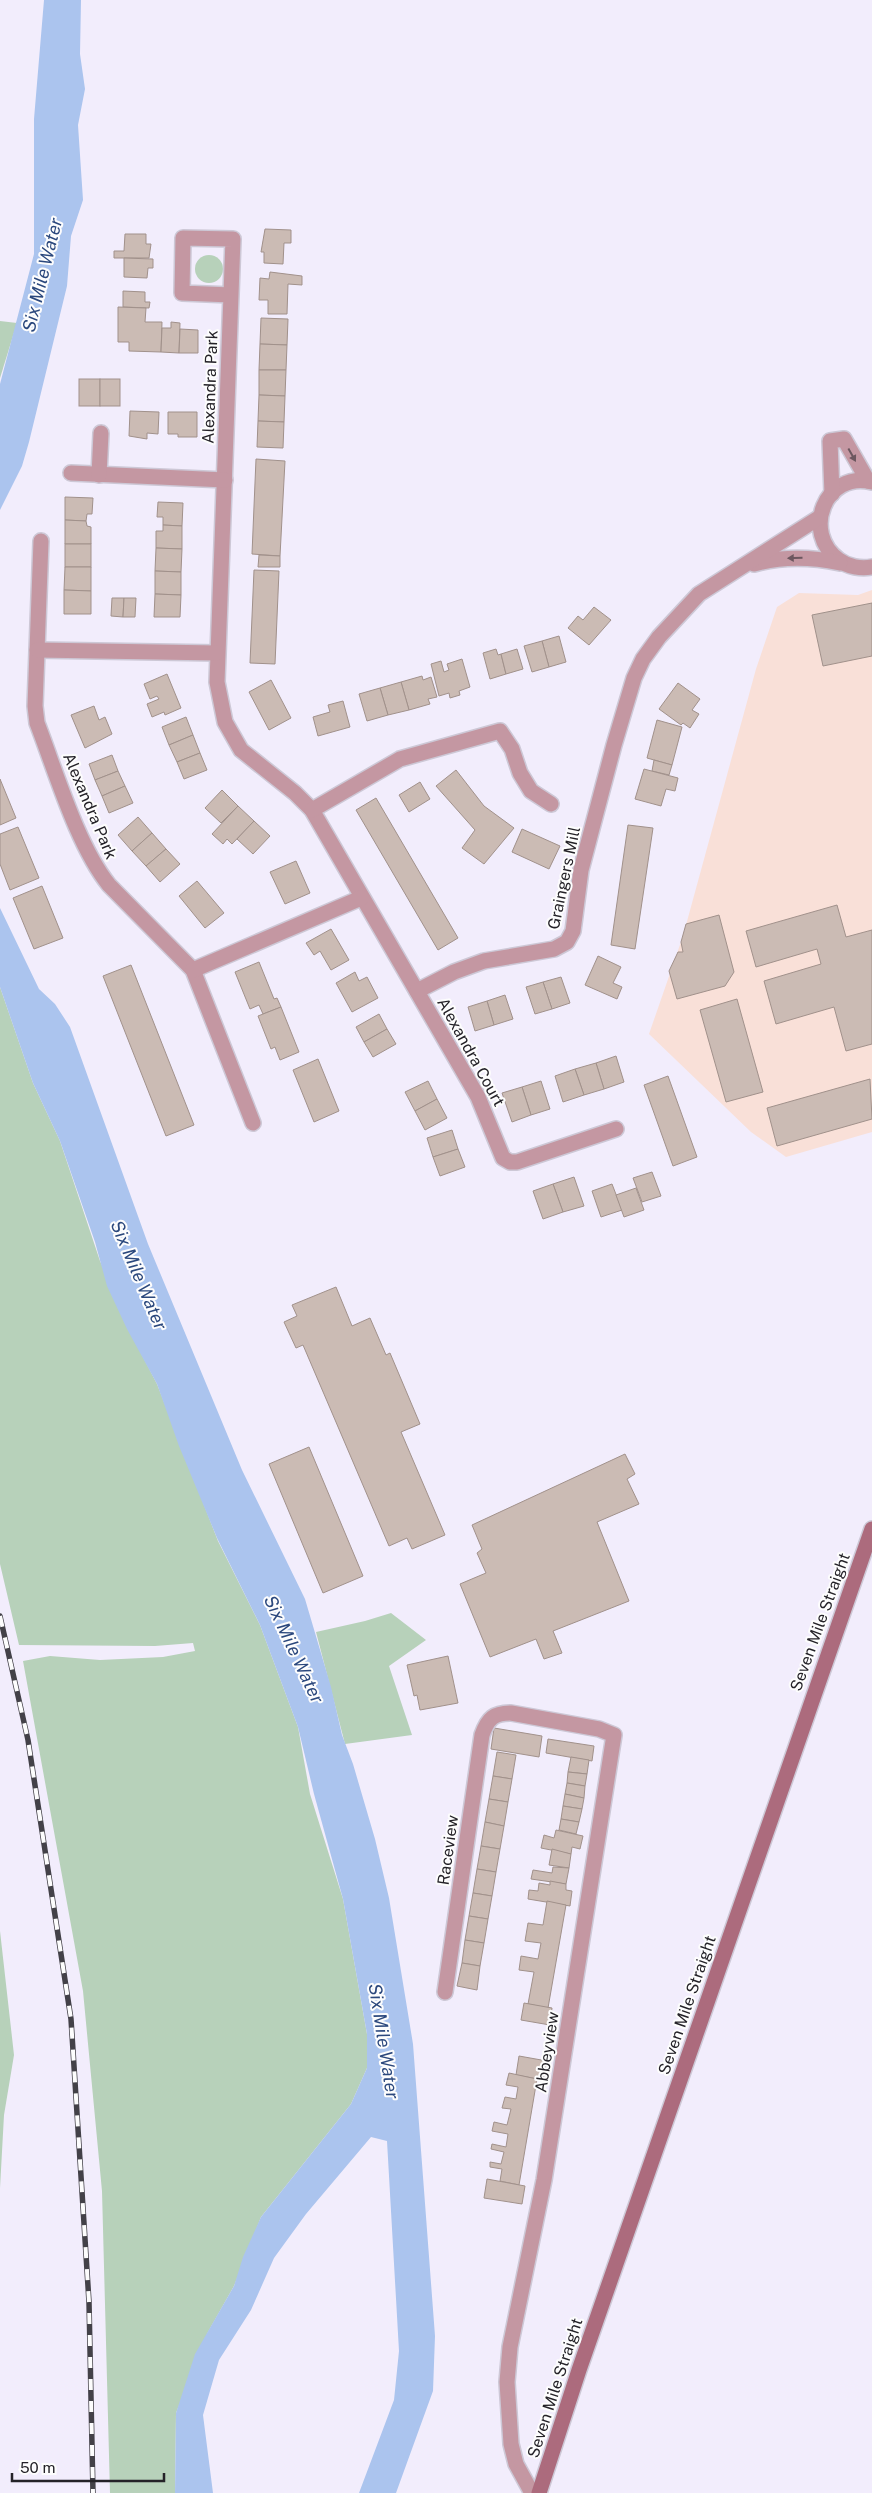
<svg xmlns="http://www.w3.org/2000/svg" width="872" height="2493" font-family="'Public Sans',sans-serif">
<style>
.commercial{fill:#f9e0d8}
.green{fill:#b7d1ba}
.water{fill:#abc4ee}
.building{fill:#cbbbb4;stroke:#a1918b}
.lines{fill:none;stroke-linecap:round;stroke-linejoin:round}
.street-casing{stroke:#cdc8d6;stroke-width:18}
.secondary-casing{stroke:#cdc8d6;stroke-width:18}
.street{stroke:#c497a2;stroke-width:15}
.secondary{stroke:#ac6b7d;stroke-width:15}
.rail-casing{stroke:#434148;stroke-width:5.5}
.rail{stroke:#fdfdfd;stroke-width:4;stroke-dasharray:11;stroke-linecap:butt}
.oneway{fill:#6c575f}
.labels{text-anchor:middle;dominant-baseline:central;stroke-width:4;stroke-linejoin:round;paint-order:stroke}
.street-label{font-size:16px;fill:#242228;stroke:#fdfdfd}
.water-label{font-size:18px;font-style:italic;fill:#2b487d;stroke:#fdfdfd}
</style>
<rect width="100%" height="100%" fill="#f2edfc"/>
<path class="commercial" d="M872,590V1132L786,1157L751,1132L649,1034L683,936L756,669L777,607L799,593L858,595Z"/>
<g class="green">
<circle cx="209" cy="269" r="14"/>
<path d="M0,321L17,323L0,378Z"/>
<path d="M0,987L33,1083L60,1141L100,1261L141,1353L157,1384L218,1541L260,1625L298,1727L310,1794L343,1899L367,2034V2068L351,2104L261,2217L234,2286L208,2332L176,2413L175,2493H110L102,2191L83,1991L23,1661L50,1656L100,1660L163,1657L195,1651L193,1643L155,1646L19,1645L0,1564Z"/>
<path d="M391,1613L426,1640L389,1666L412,1735L345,1744L316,1632L365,1621Z"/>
<path d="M0,1931L14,2055L4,2115L0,2188Z"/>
</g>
<g class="water">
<path d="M44,0H81L80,54L85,89L78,125L83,200L71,236L67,286L29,442L22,466L0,510V384L34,254V119Z"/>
<path d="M0,908L39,989L55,1004L70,1027L148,1244L242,1470L305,1599L331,1687L342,1735L353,1764L375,1839L389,1898L413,2044L435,2336L433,2391L396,2493H359L394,2400L399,2351L387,2141L371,2137L306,2214L274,2258L251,2310L219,2360L203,2415L213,2493H175L176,2413L195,2354L234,2286L243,2257L261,2217L351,2104L367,2068V2034L343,1899L314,1794L298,1727L260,1625L217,1538L179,1446L157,1384L127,1329L107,1286L95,1242L60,1141L33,1083L0,987Z"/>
</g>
<g class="building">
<path d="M265,229L291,230V243H284L283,264L264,263V252H261Z"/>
<path d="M125,234H146V244H151L149,258H114V251H124Z"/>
<path d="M124,258L153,259V268H148L147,278L124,277Z"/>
<path d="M270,272L302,276V285L288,284L287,314H268V300H259L260,278L269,279Z"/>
<path d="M123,291L145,292V302H150L149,308L123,307Z"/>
<path d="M118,307L146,308L145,322H162L161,352L129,351V342H118Z"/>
<path d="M261,318L288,319L287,345L260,344Z"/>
<path d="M171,322L180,323L179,353L161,352L162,328H171Z"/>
<path d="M180,329L198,330V353H179Z"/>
<path d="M260,344L287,345L286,370H259Z"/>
<path d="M259,370H286L285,396L259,395Z"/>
<rect x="79" y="379" width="21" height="27"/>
<rect x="100" y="379" width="20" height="27"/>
<path d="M259,395L285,396L284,422L258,421Z"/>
<path d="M130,411L159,412L158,434L147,433V439L129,436Z"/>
<path d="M168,412H197V437H178V434H168Z"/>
<path d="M258,421L284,422L283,448L257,447Z"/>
<path d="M256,459L285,461L280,556L252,554Z"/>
<path d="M65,497L93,498L92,514H87L86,521L65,520Z"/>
<path d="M158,502L183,503L182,526L163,525V517H157Z"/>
<path d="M65,520L86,521L87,526L91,527V544H65Z"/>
<path d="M163,525L182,526V549L156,548V531H163Z"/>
<rect x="65" y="544" width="26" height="23"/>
<path d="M156,548L182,549L181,572L155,571Z"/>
<path d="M259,555L280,556V567H258Z"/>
<path d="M65,567H91V591L64,590Z"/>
<path d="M254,570L279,571L275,664L250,663Z"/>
<path d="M155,571L181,572V595L155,594Z"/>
<path d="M64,590L91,591V614H64Z"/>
<path d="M155,594L181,595L180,617H154Z"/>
<path d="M112,598H124L123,617L111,616Z"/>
<path d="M124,598H136L135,617H123Z"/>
<path d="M872,603V656L823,666L812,615Z"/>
<path d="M594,607L611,620L589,645L568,628L578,616L583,620Z"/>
<path d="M559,636L566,662L549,667L542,641Z"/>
<path d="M542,641L549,667L532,672L524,646Z"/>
<path d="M496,649L498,655L501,654L506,674L490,679L483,653Z"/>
<path d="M517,649L523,669L506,674L501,654Z"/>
<path d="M462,659L470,687L459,691L460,695L450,698L449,693L439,696L431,664L441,661L444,672L449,670L447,664Z"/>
<path d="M167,674L181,708L165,715L164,712L152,717L147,704L159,699L157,696L150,699L144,684Z"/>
<path d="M422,676L423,680L431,677L437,697L428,699L430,704L409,710L401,682Z"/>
<path d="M271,680L291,718L269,730L249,692Z"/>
<path d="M401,682L409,710L388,715L380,688Z"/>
<path d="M678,683L700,699L692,710L699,714L690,728L683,723L681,725L659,709Z"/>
<path d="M380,688L388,715L367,721L359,694Z"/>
<path d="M343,701L350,727L318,736L313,717L330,712L328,705Z"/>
<path d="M94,706L99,720L105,717L112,734L85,748L71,715Z"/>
<path d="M186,717L193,735L169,745L162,727Z"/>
<path d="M657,720L682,727L672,765L647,758Z"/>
<path d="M193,735L200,753L177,762L169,745Z"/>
<path d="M200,753L207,770L184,779L177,762Z"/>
<path d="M112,755L118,771L95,780L89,764Z"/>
<path d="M654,760L672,765L669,775L652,771Z"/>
<path d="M644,769L678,778L675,791L666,789L661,806L635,799Z"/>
<path d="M456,770L484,806L514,828L484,864L462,848L475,830L436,786Z"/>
<path d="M118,771L125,786L102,796L95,780Z"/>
<path d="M0,779L16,818L0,825Z"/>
<path d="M420,782L430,799L409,812L399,795Z"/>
<path d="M125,786L133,803L109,813L102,796Z"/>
<path d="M222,790L238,806L221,823L205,808Z"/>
<path d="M376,798L458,938L438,950L356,810Z"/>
<path d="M238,806L254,821L232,844L227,839L223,844L212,834Z"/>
<path d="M138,817L152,833L132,851L118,835Z"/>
<path d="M254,821L270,836L253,854L237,839Z"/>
<path d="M628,825L653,828L635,949L611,945Z"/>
<path d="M18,827L39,878L10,890L0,864V834Z"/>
<path d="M522,829L560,846L549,869L512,852Z"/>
<path d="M152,833L166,849L146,866L132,851Z"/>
<path d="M166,849L180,864L160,882L146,866Z"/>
<path d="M296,861L310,893L285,904L270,872Z"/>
<path d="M197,881L224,913L205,928L179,896Z"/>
<path d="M42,886L63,938L34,949L13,898Z"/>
<path d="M837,905L846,937L872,930V1044L846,1051L834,1007L776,1024L764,981L821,964L817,949L756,967L746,931Z"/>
<path d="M719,915L734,972L725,986L677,999L669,971L678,952H683L681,942L686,924Z"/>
<path d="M331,929L349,960L331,970L320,951L314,955L306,943Z"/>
<path d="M598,956L621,967L613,983L622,987L617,999L585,985Z"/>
<path d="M259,962L274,999L277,998L281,1007L263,1014L259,1005L250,1009L235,972Z"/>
<path d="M131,965L194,1125L166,1136L103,976Z"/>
<path d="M355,972L359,981L367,977L378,998L352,1012L336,983Z"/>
<path d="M561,977L570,1003L552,1009L543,982Z"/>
<path d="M543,982L552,1009L535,1014L526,987Z"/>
<path d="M505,995L513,1019L494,1025L487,1001Z"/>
<path d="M737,999L763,1092L726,1102L700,1010Z"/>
<path d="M487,1001L494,1025L475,1031L468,1007Z"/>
<path d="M281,1007L299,1052L280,1060L275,1047L271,1049L258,1016Z"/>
<path d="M379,1014L387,1029L364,1042L356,1027Z"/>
<path d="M387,1029L396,1044L373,1057L364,1042Z"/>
<path d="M616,1056L624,1082L604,1089L596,1063Z"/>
<path d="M318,1059L339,1111L314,1122L293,1070Z"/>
<path d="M596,1063L604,1089L584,1095L575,1069Z"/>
<path d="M575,1069L584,1095L563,1102L555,1076Z"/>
<path d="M668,1076L697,1157L673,1166L644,1085Z"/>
<path d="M870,1079L872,1119L777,1146L767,1108Z"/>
<path d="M428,1081L437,1099L415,1111L405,1092Z"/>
<path d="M541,1081L550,1109L531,1115L522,1087Z"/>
<path d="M522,1087L531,1115L512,1122L502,1093Z"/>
<path d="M437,1099L447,1118L425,1130L415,1111Z"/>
<path d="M452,1130L458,1149L433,1157L427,1138Z"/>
<path d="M458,1149L465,1167L440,1176L433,1157Z"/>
<path d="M652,1172L661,1196L642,1202L633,1178Z"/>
<path d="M574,1177L584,1206L563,1212L553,1184Z"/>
<path d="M553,1184L563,1212L543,1219L533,1191Z"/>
<path d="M612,1184L622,1210L601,1217L592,1191Z"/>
<path d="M636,1188L644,1210L624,1217L616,1195Z"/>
<path d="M336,1287L352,1326L370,1318L386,1355L390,1353L420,1424L401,1432L445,1535L412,1549L407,1538L389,1546L303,1345L296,1348L284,1322L297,1316L292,1305Z"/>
<path d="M309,1447L363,1576L323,1593L269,1464Z"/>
<path d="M625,1454L635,1474L627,1479L639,1504L597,1522L629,1601L553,1631L562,1653L544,1659L536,1639L490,1657L460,1584L486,1573L477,1553L482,1549L472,1525Z"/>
<path d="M448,1656L458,1703L420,1710L417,1695L414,1696L407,1665Z"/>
<path d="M494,1728L542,1736L539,1757L491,1749Z"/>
<path d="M548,1739L594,1746L592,1761L546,1753Z"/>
<path d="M497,1752L516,1755L512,1779L493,1776Z"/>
<path d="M571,1757L589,1760L587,1774L568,1772Z"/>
<path d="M568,1772L587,1774L585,1786L567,1783Z"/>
<path d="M493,1776L512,1779L508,1802L489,1799Z"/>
<path d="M567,1783L585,1786L584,1798L565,1794Z"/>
<path d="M565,1794L584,1798L582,1809L563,1806Z"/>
<path d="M489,1799L508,1802L504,1826L485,1822Z"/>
<path d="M563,1806L582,1809L579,1822L561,1819Z"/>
<path d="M561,1819L579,1822L576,1834L559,1830Z"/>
<path d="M485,1822L504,1826L500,1849L481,1846Z"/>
<path d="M556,1830L583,1836L580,1849L572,1847L571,1854L541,1848L544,1835L554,1838Z"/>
<path d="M481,1846L500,1849L496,1872L477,1869Z"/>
<path d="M552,1849L571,1854L569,1868L549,1865Z"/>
<path d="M553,1867L569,1868L566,1884L531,1879L533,1870L552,1873Z"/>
<path d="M477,1869L496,1872L492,1896L473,1893Z"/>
<path d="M550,1881L566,1884V1890L572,1891L570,1906L528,1899L529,1890L538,1891L539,1883L550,1885Z"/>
<path d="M473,1893L492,1896L488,1919L469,1916Z"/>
<path d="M547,1901L566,1905L548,2008L528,2004L534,1972L519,1970L521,1956L538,1959L541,1943L525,1941L528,1923L543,1925Z"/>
<path d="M469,1916L488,1919L484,1943L465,1940Z"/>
<path d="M465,1940L484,1943L480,1966L462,1963Z"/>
<path d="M462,1963L480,1966L477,1990L457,1986Z"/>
<path d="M524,2003L552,2008L550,2025L521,2020Z"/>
<path d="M519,2056L547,2061L543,2080L516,2075Z"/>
<path d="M509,2073L537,2079L519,2185L500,2181L502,2169L490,2167V2162L501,2164L504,2152L491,2149L492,2144L506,2147L508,2134L492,2131L494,2122L507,2125L511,2109L502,2108L505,2097L516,2099L518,2087L506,2085Z"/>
<path d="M487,2179L525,2186L522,2204L484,2198Z"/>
</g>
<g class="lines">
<defs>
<g id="street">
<path d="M231,295L182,293L183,238L233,239L217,682L225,722L241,750L295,793L312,810L478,1097L503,1158L510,1162H517L616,1129"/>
<path d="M71,473L225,480"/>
<path d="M99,475L101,433"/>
<path d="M872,482C825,470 801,533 839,560C848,567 861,569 872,567"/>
<path d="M832,494L830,441L844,439L868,481"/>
<path d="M41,541L35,706L37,723C56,772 77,845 109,885L193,970L253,1123"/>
<path d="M754,564C783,556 811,557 840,563"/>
<path d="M37,650L217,653"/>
<path d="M312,810L400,759L500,731L512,749L520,773L531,791L551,804"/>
<path d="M193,970L361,898"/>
<path d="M417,991L454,972L484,961L554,949L567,942L573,931L581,870L614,745L634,678L643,659L659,637L699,594L820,517"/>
<path d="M445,1992L482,1735C488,1718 494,1713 511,1713L599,1729L614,1735L544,2180L510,2347L507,2382L511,2444L516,2464L532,2493"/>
</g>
<path id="secondary" d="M539,2493L579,2370L872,1529"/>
</defs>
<use href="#street" class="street-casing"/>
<use href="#secondary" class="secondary-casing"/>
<use href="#street" class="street"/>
<use href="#secondary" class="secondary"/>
<defs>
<path id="rail" d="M0,1616L28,1740L71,2019L89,2302L93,2493"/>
</defs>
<use href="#rail" class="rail-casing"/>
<use href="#rail" class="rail"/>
</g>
<defs><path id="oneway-solid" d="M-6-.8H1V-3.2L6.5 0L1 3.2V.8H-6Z" transform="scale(1.25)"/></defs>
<g class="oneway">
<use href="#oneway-solid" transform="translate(852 455) rotate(61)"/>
<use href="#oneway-solid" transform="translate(795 558) rotate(179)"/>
</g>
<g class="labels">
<g class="street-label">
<text transform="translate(210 387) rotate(-88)">Alexandra Park</text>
<text transform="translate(90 806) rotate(67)">Alexandra Park</text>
<text transform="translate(564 878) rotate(-78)">Graingers Mill</text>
<text transform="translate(471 1052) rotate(61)">Alexandra Court</text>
<text transform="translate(820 1622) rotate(-70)">Seven Mile Straight</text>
<text transform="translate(448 1850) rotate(-82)">Raceview</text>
<text transform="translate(687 2005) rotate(-71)">Seven Mile Straight</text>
<text transform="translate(547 2052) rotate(-81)">Abbeyview</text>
<text transform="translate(555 2388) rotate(-72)">Seven Mile Straight</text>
</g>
<g class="water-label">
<text transform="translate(42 275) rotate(-76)">Six Mile Water</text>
<text transform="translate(139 1275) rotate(67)">Six Mile Water</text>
<text transform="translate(294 1649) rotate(65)">Six Mile Water</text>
<text transform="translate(384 2041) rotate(81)">Six Mile Water</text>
</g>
</g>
<path d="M12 2473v8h152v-8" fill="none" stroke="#242228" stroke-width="2.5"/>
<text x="20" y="2473" font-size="15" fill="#242228" stroke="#fdfdfd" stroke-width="4" paint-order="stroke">50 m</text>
</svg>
